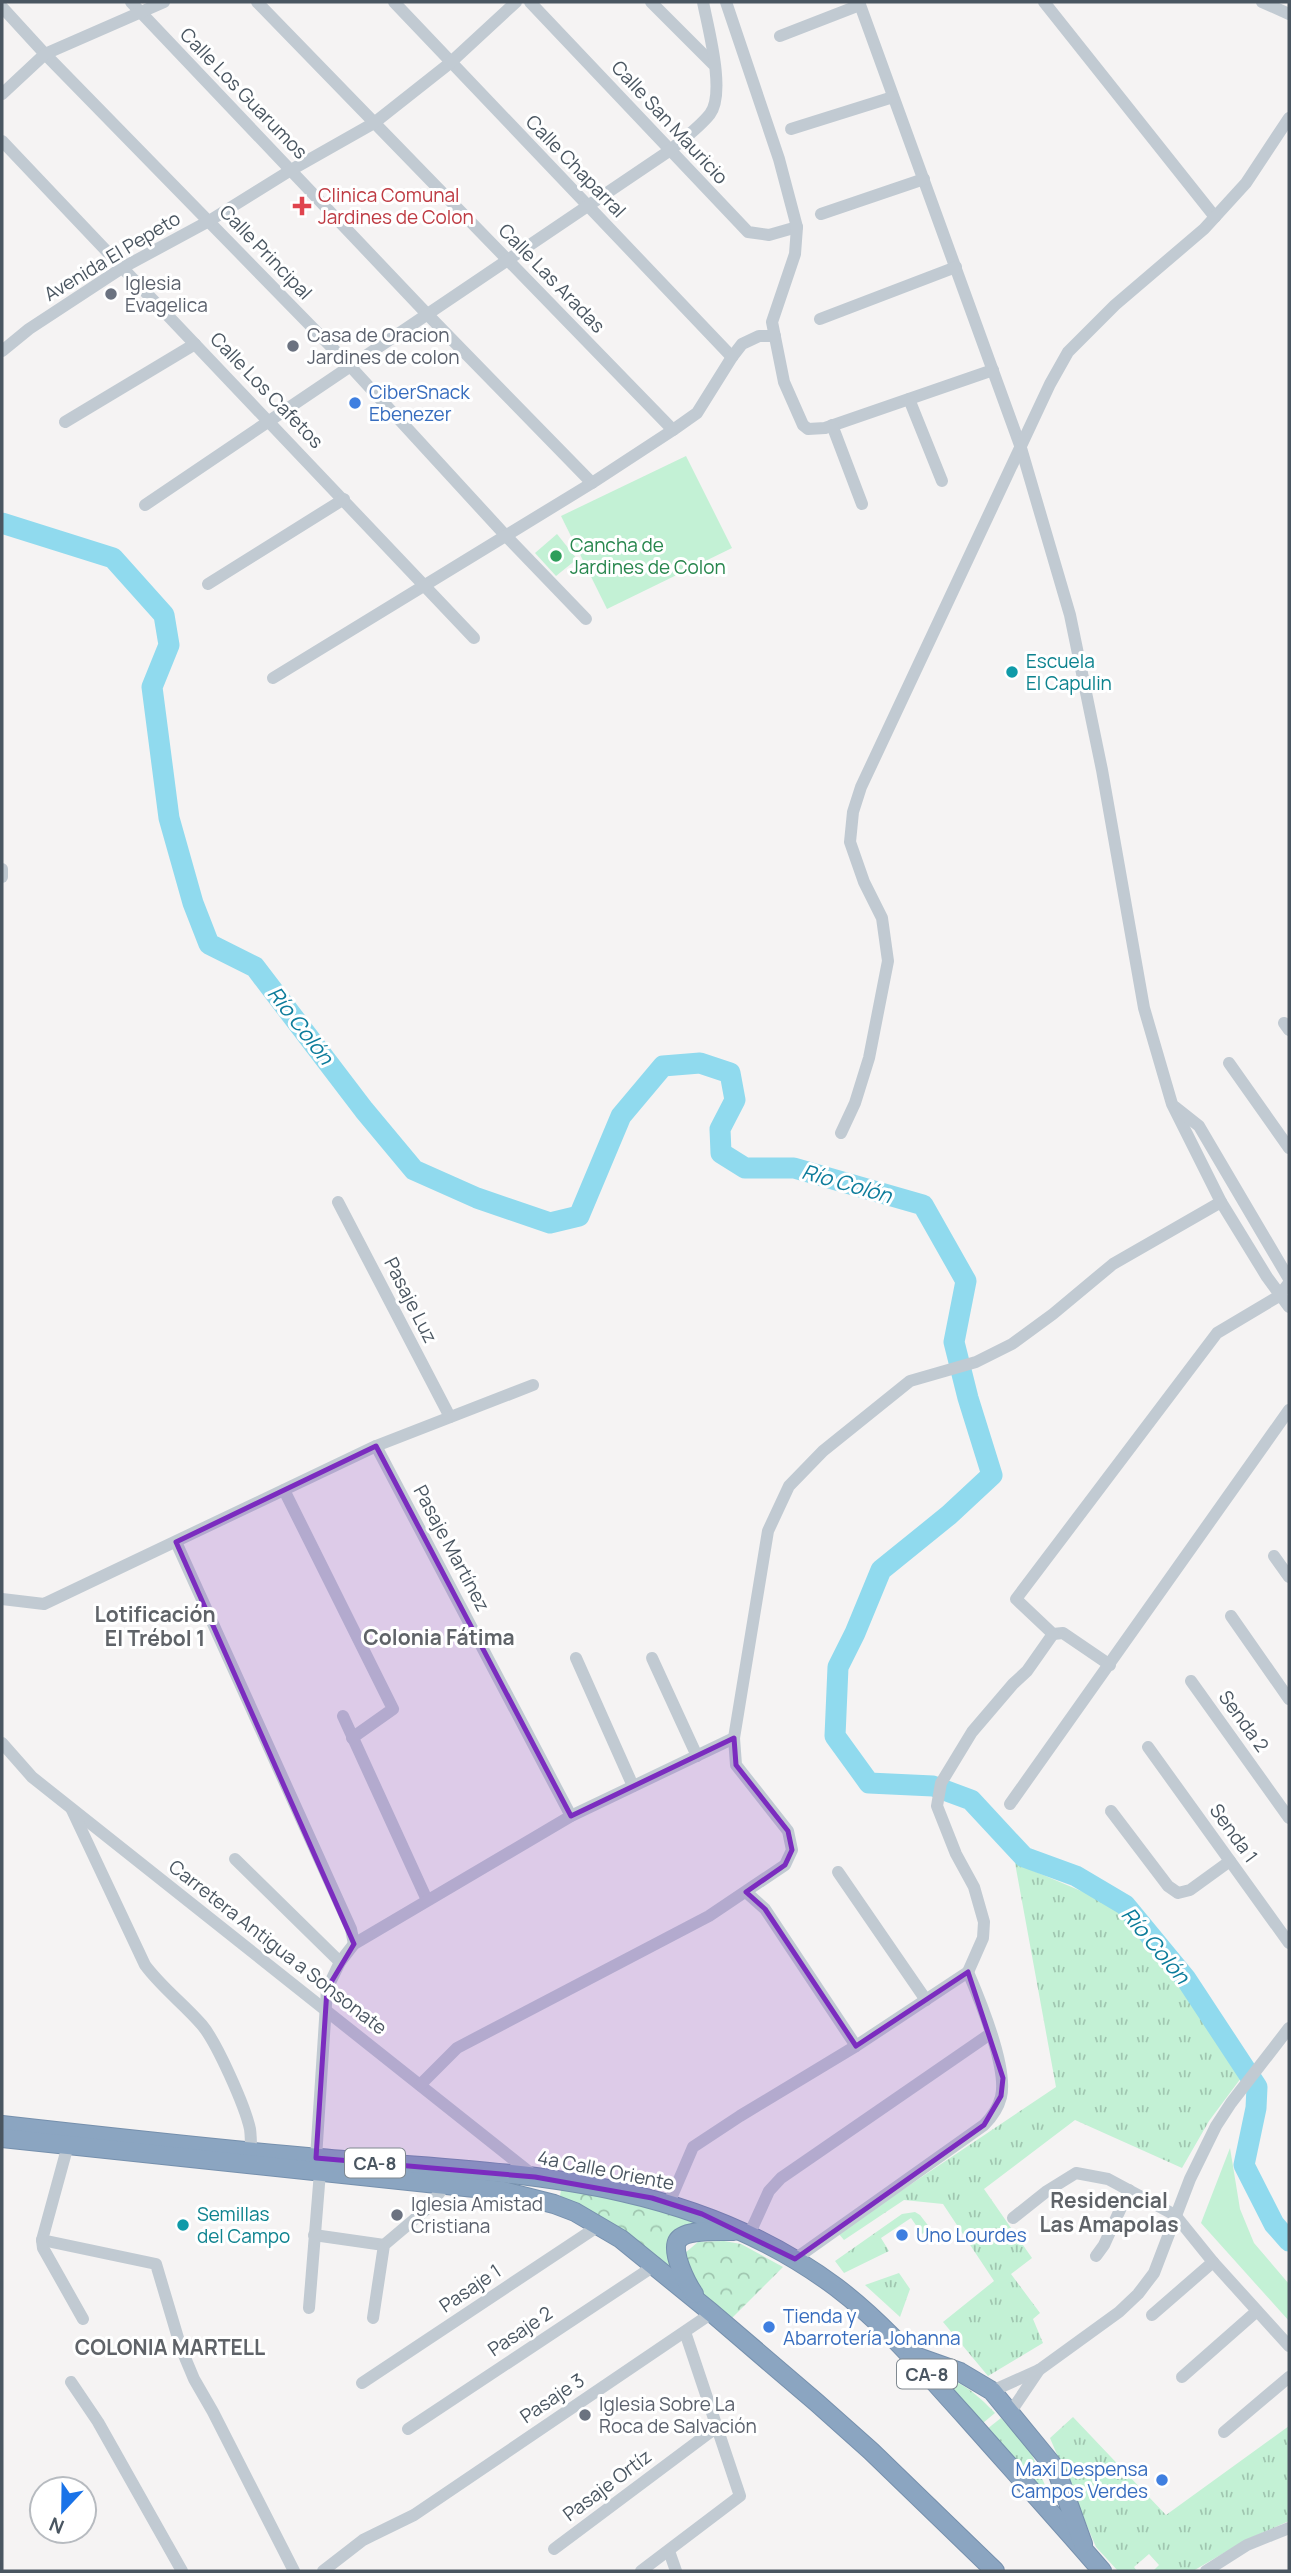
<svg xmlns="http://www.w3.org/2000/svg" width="1291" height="2573" font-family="Manrope,sans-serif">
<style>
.grass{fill:url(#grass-tufts)}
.forest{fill:url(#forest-crowns)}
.green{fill:#c3f1d5}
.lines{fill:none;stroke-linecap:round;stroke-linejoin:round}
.river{stroke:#90daee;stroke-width:21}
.highway-casing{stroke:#7690ad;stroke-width:20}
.minor{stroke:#c1cad2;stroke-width:12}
.highway{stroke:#8ba5c1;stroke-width:18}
.marked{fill:#7b2cbf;fill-opacity:0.2;stroke:#7b2cbf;stroke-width:5;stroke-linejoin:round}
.health-dot{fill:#e0444e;stroke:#fff;stroke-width:2.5}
.worship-dot{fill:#6b7280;stroke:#fff;stroke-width:2.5}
.shop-dot{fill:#3f7fe0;stroke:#fff;stroke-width:2.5}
.leisure-dot{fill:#2e9e5b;stroke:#fff;stroke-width:2.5}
.culture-dot{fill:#0f9aa8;stroke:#fff;stroke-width:2.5}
.labels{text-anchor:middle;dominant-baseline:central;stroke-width:6;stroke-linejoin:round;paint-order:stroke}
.shield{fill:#fff;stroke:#808990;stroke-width:2}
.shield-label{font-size:18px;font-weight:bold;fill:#4a5661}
.street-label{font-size:19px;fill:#4a5661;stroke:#fff}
.health-label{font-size:19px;fill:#be3a42;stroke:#fff;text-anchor:start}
.worship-label{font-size:19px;fill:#5b616d;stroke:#fff;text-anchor:start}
.shop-label{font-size:19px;fill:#366cbe;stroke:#fff;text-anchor:start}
.leisure-label{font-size:19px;fill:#27864d;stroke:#fff;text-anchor:start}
.culture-label{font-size:19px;fill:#0d838f;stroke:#fff;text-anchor:start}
.water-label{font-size:21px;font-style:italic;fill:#0c7c9b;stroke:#fff}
.neighbourhood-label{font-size:21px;font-weight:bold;fill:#5f6368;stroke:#fff}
</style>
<defs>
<pattern id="grass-tufts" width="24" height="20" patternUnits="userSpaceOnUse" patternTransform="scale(1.75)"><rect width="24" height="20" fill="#c3f1d5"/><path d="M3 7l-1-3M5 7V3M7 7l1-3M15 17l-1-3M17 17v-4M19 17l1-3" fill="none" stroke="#a0c6b0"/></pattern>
<pattern id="forest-crowns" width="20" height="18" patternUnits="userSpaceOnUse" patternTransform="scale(1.75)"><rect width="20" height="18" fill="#c3f1d5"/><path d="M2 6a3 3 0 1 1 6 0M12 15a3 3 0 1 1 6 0" fill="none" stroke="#a0c6b0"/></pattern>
</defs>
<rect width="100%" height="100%" fill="#f5f3f3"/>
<g class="grass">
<path d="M1015,1863L1100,1899L1121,1912L1181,1981L1241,2078L1209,2121L1182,2168L1075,2120L984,2189L1032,2258L1011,2274L1040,2313L1033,2319L1043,2343L988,2376L943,2322L994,2281L943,2204L904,2200L844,2240L838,2233L1056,2087Z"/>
<path d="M915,2212L920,2215L930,2228L922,2234L911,2218L881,2238L889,2251L844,2273L835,2261L902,2214Z"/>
<path d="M899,2273L910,2289L900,2317L865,2285Z"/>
<path d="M920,2368C956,2379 969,2386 995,2413L977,2428Z"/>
<path d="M1073,2417L1166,2515L1289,2426V2521L1246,2540L1193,2571H1153L1159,2565L1149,2554L1134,2567L1137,2571H1118L1096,2547L1050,2438Z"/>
<path d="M1001,2418L1030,2450L1053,2504L982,2433Z"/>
</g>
<g class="forest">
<path d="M561,2190C609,2196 652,2207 697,2222L704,2230H689L675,2277L603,2221L560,2196Z"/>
<path d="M724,2241L741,2244L783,2267L728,2322L701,2300L685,2259V2253L698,2242Z"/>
</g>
<g class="green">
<path d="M686,456L732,548L607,609L561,516Z"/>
<path d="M557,534L577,559L556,576L535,553Z"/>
<path d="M1230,2148L1240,2209L1254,2243L1289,2284V2321L1201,2223Z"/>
</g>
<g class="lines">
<path class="river" d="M2,523L113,558L164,615L169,645L152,687L169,818L193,903L209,944L255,967L364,1110L414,1170L477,1198L550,1223L579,1216L621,1116L663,1066L700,1063L730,1073L735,1100L720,1129L721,1153L745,1168H794L923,1205L966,1281L954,1342L968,1398L992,1475L949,1515L881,1570L855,1633L838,1667L835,1736L869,1783L933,1786L971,1800L1024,1857L1076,1876L1125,1905L1186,1979L1257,2087L1256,2108L1244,2165L1274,2224L1289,2241"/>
<defs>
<g id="highway">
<path d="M2,2125C108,2137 214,2149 320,2158C503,2174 682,2172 836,2287C885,2324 924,2371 965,2416C1011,2468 1057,2519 1102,2571"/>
<path d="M2,2138L503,2191L554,2204L575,2212L621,2239L712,2313L816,2402L871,2451L995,2571"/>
<path d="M694,2294C687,2284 670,2251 678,2240C686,2229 722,2231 734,2231"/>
<path d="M912,2355L960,2372L992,2391L1056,2469L1083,2544"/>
</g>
</defs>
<use href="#highway" class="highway-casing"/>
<g class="minor">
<path d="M131,2L427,314L592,483"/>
<path d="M257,2L673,430"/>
<path d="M394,2L732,357"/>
<path d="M530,2L748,232L769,235L797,227"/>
<path d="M651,2L713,64"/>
<path d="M726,2L779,159L797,227L795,254L772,322L784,382L803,425L808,429L825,428L993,370"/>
<path d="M859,2L1021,448L1070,615L1102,770L1144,1008L1172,1104L1221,1202L1267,1277L1289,1307"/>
<path d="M1044,2L1215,217"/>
<path d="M1262,2L1289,14"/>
<path d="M2,7L45,54L350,366L506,536L586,619"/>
<path d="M780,36L860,5"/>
<path d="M2,94L45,54L164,2"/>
<path d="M791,129L893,97"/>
<path d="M2,141L474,638"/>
<path d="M821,214L924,179"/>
<path d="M820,319L956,267"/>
<path d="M2,351L29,329L122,268L209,221L291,170L374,123L450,63L516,2"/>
<path d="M909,399L942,481"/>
<path d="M65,422L195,344"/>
<path d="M832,425L862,504"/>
<path d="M145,505L669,151C682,140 699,128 710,114C726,93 708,28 703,2"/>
<path d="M208,584L344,499"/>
<path d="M273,678L592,483L673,430L697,413L732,357L742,344L759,336H775"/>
<path d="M2,869V877"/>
<path d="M1284,1023L1289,1030"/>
<path d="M1229,1063L1289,1148"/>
<path d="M1175,1107L1199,1126L1289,1279"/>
<path d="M841,1133L855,1103L869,1058L888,961L882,918L864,882L850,842L853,812L861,787L1050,384L1068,352L1115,305L1204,229L1246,183L1289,118"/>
<path d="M338,1202L450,1417"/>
<path d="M376,1446L571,1816"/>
<path d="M284,1490L393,1709L352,1738"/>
<path d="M176,1542L351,1929L354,1944"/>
<path d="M1274,1556L1289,1577"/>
<path d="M2,1599L44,1604L376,1446L533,1385"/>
<path d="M1231,1616L1289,1699"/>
<path d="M576,1658L633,1786"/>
<path d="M652,1658L697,1756"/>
<path d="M1110,1665L1063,1633L1053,1634L1016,1599L1217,1333L1279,1296L1289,1283"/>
<path d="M1191,1681L1289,1818"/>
<path d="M343,1716L427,1900"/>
<path d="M2,1743L32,1777L533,2175"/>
<path d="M1148,1747L1289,1943"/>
<path d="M1010,1804L1289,1410"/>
<path d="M72,1810L145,1965C162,1988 184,2004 202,2025C217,2043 245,2106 250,2129C251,2136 251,2144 251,2151"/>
<path d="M1111,1811L1168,1886L1178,1893L1190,1890L1230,1861"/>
<path d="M235,1859L340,1962"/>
<path d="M838,1872L926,2000"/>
<path d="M746,1892L765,1909L856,2046"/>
<path d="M968,1972L983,1938L984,1922L974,1887L956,1854L937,1806L941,1783L972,1732L1013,1684L1027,1671L1053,1634"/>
<path d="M420,2085L457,2048L709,1916L785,1865L792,1850L788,1831L736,1765L734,1738L768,1531L789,1486L823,1451L910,1381L976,1362L1012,1344L1053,1314L1113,1264L1221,1202"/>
<path d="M68,2145L42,2240L156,2264L181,2348L194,2379L213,2412L294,2571"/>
<path d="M316,2158L327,1989L340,1962L354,1944L571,1816L734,1738"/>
<path d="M669,2203L693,2147L740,2116L856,2046L968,1972C980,2000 1008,2069 1001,2097C998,2109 992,2117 984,2125L795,2259"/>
<path d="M1013,2218L1047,2191L1076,2173L1108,2179L1175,2215L1213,2262L1289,2346"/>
<path d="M314,2235L384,2245"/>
<path d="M749,2235L769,2191L781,2178L990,2034"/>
<path d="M42,2240L43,2248L83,2319"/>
<path d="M1096,2256L1104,2245L1129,2190"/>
<path d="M309,2308L320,2172"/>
<path d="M1152,2315L1213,2262"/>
<path d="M373,2318L384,2245L429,2207L445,2185"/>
<path d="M1182,2377L1257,2311"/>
<path d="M71,2382L98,2422L182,2571"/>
<path d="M362,2383L600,2225"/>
<path d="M992,2391L1039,2370L1119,2312L1138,2294L1154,2273L1190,2179L1216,2126L1231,2103L1289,2028"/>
<path d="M1010,2413L1039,2370"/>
<path d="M408,2429L654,2266"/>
<path d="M1224,2432L1289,2377"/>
<path d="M554,2549L717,2427"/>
<path d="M669,2551L676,2571"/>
<path d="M323,2571L363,2540L414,2515L712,2313"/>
<path d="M641,2571L740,2496L685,2332"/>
<path d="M1206,2571L1247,2545L1289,2528"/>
</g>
<use href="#highway" class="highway"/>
</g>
<path class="marked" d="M376,1446L571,1816L734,1738L736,1765L788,1831L792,1850L785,1865L746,1892L765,1909L856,2046L968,1972L1003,2078L1001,2096L984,2125L795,2259L702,2214L652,2198L535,2177L316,2158L327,1989L354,1944L176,1542Z"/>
<path class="health-dot" d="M298.5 195.5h7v7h7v7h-7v7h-7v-7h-7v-7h7z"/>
<g class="worship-dot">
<circle cx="111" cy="294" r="7"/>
<circle cx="293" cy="346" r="7"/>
<circle cx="397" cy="2215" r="7"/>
<circle cx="585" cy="2415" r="7"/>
</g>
<g class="shop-dot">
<circle cx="355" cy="403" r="7"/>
<circle cx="902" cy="2235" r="7"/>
<circle cx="769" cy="2327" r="7"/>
<circle cx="1162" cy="2480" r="7"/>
</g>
<circle class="leisure-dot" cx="556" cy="556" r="7"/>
<g class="culture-dot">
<circle cx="1012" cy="672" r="7"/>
<circle cx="183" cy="2225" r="7"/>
</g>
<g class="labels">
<g class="shield">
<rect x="345" y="2148.5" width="60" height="29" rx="5"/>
<rect x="897" y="2359.5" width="60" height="29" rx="5"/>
</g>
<g class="shield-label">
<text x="375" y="2163">CA-8</text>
<text x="927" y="2374">CA-8</text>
</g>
<g class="street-label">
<text transform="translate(244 93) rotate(46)">Calle Los Guarumos</text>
<text transform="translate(670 122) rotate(47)">Calle San Mauricio</text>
<text transform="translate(576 166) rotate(46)">Calle Chaparral</text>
<text transform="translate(266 252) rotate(46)">Calle Principal</text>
<text transform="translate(112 256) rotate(-31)">Avenida El Pepeto</text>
<text transform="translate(552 278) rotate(46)">Calle Las Aradas</text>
<text transform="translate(267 390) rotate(46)">Calle Los Cafetos</text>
<text transform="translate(411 1300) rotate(63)">Pasaje Luz</text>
<text transform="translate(452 1548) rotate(62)">Pasaje Martínez</text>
<text transform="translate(1244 1721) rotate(54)">Senda 2</text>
<text transform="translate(1234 1833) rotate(54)">Senda 1</text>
<text transform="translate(278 1947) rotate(38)">Carretera Antigua a Sonsonate</text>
<text transform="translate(606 2170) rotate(11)">4a Calle Oriente</text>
<text transform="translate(470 2288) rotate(-34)">Pasaje 1</text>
<text transform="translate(520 2331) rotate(-34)">Pasaje 2</text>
<text transform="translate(552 2398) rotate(-34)">Pasaje 3</text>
<text transform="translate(607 2485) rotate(-37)">Pasaje Ortíz</text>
</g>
<g class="health-label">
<text x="318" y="195">Clinica Comunal<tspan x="318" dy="22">Jardines de Colon</tspan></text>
</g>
<g class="worship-label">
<text x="125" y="283">Iglesia<tspan x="125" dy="22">Evagelica</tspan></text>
<text x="307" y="335">Casa de Oracion<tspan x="307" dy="22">Jardines de colon</tspan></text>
<text x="411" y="2204">Iglesia Amistad<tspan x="411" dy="22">Cristiana</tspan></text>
<text x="599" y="2404">Iglesia Sobre La<tspan x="599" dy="22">Roca de Salvación</tspan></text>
</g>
<g class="shop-label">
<text x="369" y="392">CiberSnack<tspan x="369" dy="22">Ebenezer</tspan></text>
<text x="916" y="2235">Uno Lourdes</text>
<text x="783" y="2316">Tienda y<tspan x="783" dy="22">Abarrotería Johanna</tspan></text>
<text x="1148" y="2469" text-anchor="end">Maxi Despensa<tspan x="1148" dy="22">Campos Verdes</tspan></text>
</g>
<g class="leisure-label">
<text x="570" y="545">Cancha de<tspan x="570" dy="22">Jardines de Colon</tspan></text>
</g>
<g class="culture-label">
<text x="1026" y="661">Escuela<tspan x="1026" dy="22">El Capulin</tspan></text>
<text x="197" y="2214">Semillas<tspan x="197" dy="22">del Campo</tspan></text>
</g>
<g class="water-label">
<text transform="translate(301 1025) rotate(52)">Río Colón</text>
<text transform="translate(847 1183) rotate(16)">Río Colón</text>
<text transform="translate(1156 1945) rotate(50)">Río Colón</text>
</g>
<g class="neighbourhood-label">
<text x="155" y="1614">Lotificación<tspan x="155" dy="24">El Trébol 1</tspan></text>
<text x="439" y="1637">Colonia Fátima</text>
<text x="1109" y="2200">Residencial<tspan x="1109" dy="24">Las Amapolas</tspan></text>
<text x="170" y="2347">COLONIA MARTELL</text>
</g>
</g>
<rect width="1291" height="2573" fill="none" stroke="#4a5661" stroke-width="7"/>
<g transform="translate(63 2510) rotate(202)"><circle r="33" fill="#ffffff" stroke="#b7bbc0" stroke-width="2"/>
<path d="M0-5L12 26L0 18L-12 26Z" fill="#1a73e8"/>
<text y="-10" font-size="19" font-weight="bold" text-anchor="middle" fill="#4a5661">N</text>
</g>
</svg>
